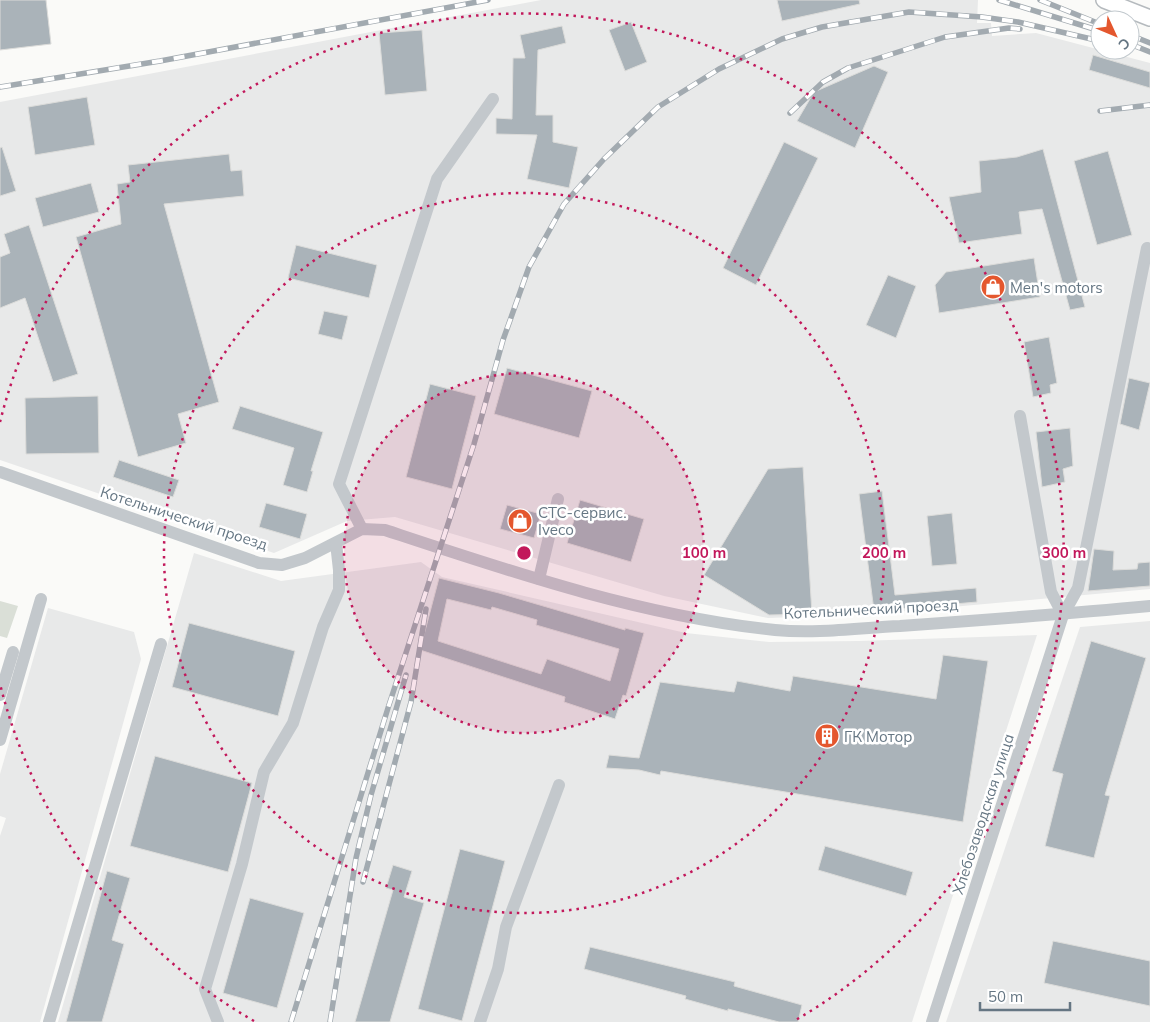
<svg xmlns="http://www.w3.org/2000/svg" width="1150" height="1022" font-family="Mulish,sans-serif">
<style>
.built{fill:#e8e9e9}
.green{fill:#dadfd7}
.building{fill:#aab3b9;stroke:#dcdcda;fill-rule:evenodd}
.lines{fill:none;stroke-linecap:round;stroke-linejoin:round}
.major-casing{stroke:#b5babe;stroke-width:18}
.minor{stroke:#c3c8cc;stroke-width:12}
.major{stroke:#fff;stroke-width:15}
.rail-casing{stroke:#a2aab0;stroke-width:5.5}
.rail{stroke:#fff;stroke-width:4;stroke-dasharray:11;stroke-linecap:butt}
.ring{fill:none;stroke:#c2185b;stroke-width:2.5;stroke-dasharray:2.5 5}
.labels{text-anchor:middle;dominant-baseline:central;stroke-width:5;stroke-linejoin:round;paint-order:stroke}
.poi-label{font-size:15px;fill:#657683;stroke:#fff;text-anchor:start}
.street-label{font-size:15px;fill:#657683;stroke:#fff}
.centre{fill:#c2185b;stroke:#fff;stroke-width:2.5}
.ring-label{font-size:15px;text-anchor:middle;font-weight:bold;fill:#c2185b;stroke:#fff;stroke-width:5;stroke-linejoin:round;paint-order:stroke}
</style>
<rect width="100%" height="100%" fill="#fafaf8"/>
<g class="built">
<path d="M541,0H978L977,23H991L992,36L1036,33L1150,63V589L874,614L768,618L664,596L395,517L347,521L274,553L0,460V102Z"/>
<path d="M194,553L281,581L421,562L442,577L686,633L769,642L859,641L1037,635L912,1022H58Z"/>
<path d="M48,608L134,632L141,659L40,1022H0V836L6,818L0,816V774Z"/>
<path d="M1150,621V1022H946L1080,627Z"/>
</g>
<path class="green" d="M0,601L18,606L7,638L0,636Z"/>
<g class="building">
<path d="M0,0H46L51,44L0,50Z"/>
<path d="M777,0H859L860,4L782,21Z"/>
<path d="M631,22L647,62L625,71L609,30Z"/>
<path d="M562,26L566,43L538,50L536,115H553V142L578,147L569,188L527,179L537,135L496,134V118L512,119L513,58H525L520,35Z"/>
<path d="M422,30L427,91L385,95L379,33Z"/>
<path d="M1093,55L1150,72V88L1089,70Z"/>
<path d="M874,66L888,72L855,148L797,121L814,92Z"/>
<path d="M87,97L95,145L35,155L28,107Z"/>
<path d="M784,142L818,158L756,285L723,268Z"/>
<path d="M2,147L16,191L0,196V148Z"/>
<path d="M1043,149L1085,307L1070,310L1042,209L1019,212L1022,234L959,243L949,197L981,192L979,161L1017,157Z"/>
<path d="M1108,151L1132,235L1097,245L1074,161Z"/>
<path d="M229,154L231,171L242,170L244,196L164,204L219,402L178,414L186,443L138,457L76,237L121,224L117,184L130,182L128,165Z"/>
<path d="M91,183L99,212L43,227L35,198Z"/>
<path d="M29,225L78,374L53,382L25,298L0,308V257L10,253L4,234Z"/>
<path d="M296,245L377,265L369,298L288,278Z"/>
<path d="M1034,258L1040,297L939,313L935,285L946,272Z"/>
<path d="M888,275L916,286L896,338L866,325Z"/>
<path d="M324,311L348,316L342,340L318,334Z"/>
<path d="M1049,337L1057,383L1050,385L1051,393L1033,397L1024,342Z"/>
<path d="M507,368L592,391L579,438L494,414Z"/>
<path d="M1129,378L1150,383L1139,430L1120,424Z"/>
<path d="M430,384L476,396L452,489L406,477Z"/>
<path d="M98,396L99,453L26,454L25,398Z"/>
<path d="M240,406L323,432L311,471H313L307,492L283,485L294,448L232,429Z"/>
<path d="M1070,428L1073,466L1063,469L1065,482L1042,487L1036,432Z"/>
<path d="M119,460L179,480L173,497L113,477Z"/>
<path d="M803,467L812,614L769,615L704,575L768,469Z"/>
<path d="M882,491L895,595L976,588L977,602L874,611L859,494Z"/>
<path d="M580,500L644,519L631,562L567,543Z"/>
<path d="M266,503L307,514L300,539L259,527Z"/>
<path d="M507,505L541,514L534,538L500,529Z"/>
<path d="M952,513L957,564L932,566L927,516Z"/>
<path d="M1094,549L1114,551L1113,570L1137,569L1138,563L1150,562V586L1088,591Z"/>
<path d="M439,578L499,593L625,630V628L644,633L626,696L623,695L615,719L564,702L565,697L420,650ZM447,599L491,610L492,607L537,620L536,625L619,649L610,681L547,659L541,674L438,641Z"/>
<path d="M189,623L295,651L278,716L172,687Z"/>
<path d="M1091,641L1146,658L1105,795L1110,796L1094,858L1045,846L1063,774L1052,771Z"/>
<path d="M943,655L988,661L963,822L661,771L660,775L639,770L606,768L609,755L639,758L660,682L734,692L737,681L790,691L793,676L936,699Z"/>
<path d="M155,756L252,783L228,872L130,846Z"/>
<path d="M825,846L913,872L906,896L818,870Z"/>
<path d="M460,849L505,861L462,1021L418,1009Z"/>
<path d="M393,865L412,871L404,897L424,903L390,1022H355L393,890L386,888Z"/>
<path d="M107,871L130,878L112,940L124,944L102,1022H66Z"/>
<path d="M250,898L304,913L277,1008L223,993Z"/>
<path d="M1053,941L1150,961V1006L1044,983Z"/>
<path d="M590,947L735,982L734,986L802,1005L798,1022H779L728,1009V1011L685,999L686,996L584,969Z"/>
</g>
<g class="lines">
<defs>
<path id="major" d="M1104,0L1150,18"/>
</defs>
<use href="#major" class="major-casing"/>
<g class="minor">
<path d="M1020,416L1051,592L1063,615"/>
<path d="M0,472L259,563L282,565L305,558L362,529L385,530C512,572 641,616 775,630C816,634 859,628 900,626C984,620 1067,614 1150,606"/>
<path d="M362,529L339,484L437,179L493,99"/>
<path d="M539,579L558,499"/>
<path d="M0,695L13,652"/>
<path d="M0,740L41,599"/>
<path d="M49,1022L161,644"/>
<path d="M218,1022L205,989L242,864L264,772L293,723L323,627L339,590V570L336,543"/>
<path d="M480,1022L498,969L506,927L559,785"/>
<path d="M932,1022L1063,615L1078,588L1147,248"/>
</g>
<use href="#major" class="major"/>
<defs>
<g id="rail">
<path d="M999,0L1094,29"/>
<path d="M1040,0L1100,24"/>
<path d="M1130,35L1150,43"/>
<path d="M1130,44L1150,52"/>
<path d="M0,87L160,61L488,0"/>
<path d="M1100,111L1150,105"/>
<path d="M790,113L823,82L848,68L945,37L1009,28L1020,29"/>
<path d="M363,882L411,702L426,609"/>
<path d="M291,1022L388,708L474,444L503,340L529,267L564,204L604,159L658,107L719,69L782,39L822,27L909,12L982,17L1018,22L1100,41"/>
<path d="M330,1022L356,858L371,795L406,675"/>
</g>
</defs>
<use href="#rail" class="rail-casing"/>
<use href="#rail" class="rail"/>
</g>
<circle cx="524" cy="553" r="180" fill="#c2185b" fill-opacity=".12"/>
<g class="ring">
<circle cx="524" cy="553" r="180"/>
<circle cx="524" cy="553" r="360"/>
<path d="M254 1021A540 540 0 0 1 0 684M0 422A540 540 0 1 1 794 1021"/>
</g>
<defs>
<symbol id="shop-disc" viewBox="-11 -11 22 22"><circle r="9.5" fill="#e4572e" stroke="#fff"/><path d="M-5-2.5h2.3a2.7 3.5 0 0 1 5.4 0H5L5.5 6h-11ZM-1.5-2.5h3a1.5 2.3 0 0 0-3 0Z" fill="#fff"/></symbol>
<symbol id="building-disc" viewBox="-11 -11 22 22"><circle r="9.5" fill="#e4572e" stroke="#fff"/><path d="M-4-6H4V6H1V3H-1V6H-4ZM-2.5-4.3h1.7v1.8h-1.7ZM.8-4.3h1.7v1.8H.8ZM-2.5-1h1.7V.8h-1.7ZM.8-1h1.7V.8H.8Z" fill="#fff"/></symbol>
</defs>
<g fill-rule="evenodd">
<use href="#shop-disc" x="979" y="273" width="28" height="28"/>
<use href="#shop-disc" x="506" y="507" width="28" height="28"/>
<use href="#building-disc" x="813" y="722" width="28" height="28"/>
</g>
<g class="labels">
<g class="poi-label">
<text x="1010" y="287">Men's motors</text>
<text x="538" y="512">СТС-сервис.<tspan x="538" dy="17">Iveco</tspan></text>
<text x="844" y="736">ГК Мотор</text>
</g>
<g class="street-label">
<text transform="translate(184 518) rotate(18)">Котельнический проезд</text>
<text transform="translate(871 609) rotate(-3)">Котельнический проезд</text>
<text transform="translate(983 814) rotate(-72)">Хлебозаводская улица</text>
</g>
</g>
<circle cx="524" cy="553" r="8" class="centre"/>
<g class="ring-label">
<text x="704" y="558">100 m</text>
<text x="884" y="558">200 m</text>
<text x="1064" y="558">300 m</text>
</g>
<g transform="translate(1115 35) rotate(134)"><circle r="24" fill="#ffffff" stroke="#c1c8cd"/>
<path d="M0-4L9 19L0 12L-9 19Z" fill="#e4572e"/>
<text y="-8" font-size="14" font-weight="bold" text-anchor="middle" fill="#657683">С</text>
</g>
<path d="M980 1002v8h90v-8" fill="none" stroke="#657683" stroke-width="2.5"/>
<text x="988" y="1002" font-size="15" fill="#657683" stroke="#ffffff" stroke-width="4" paint-order="stroke">50 m</text>
</svg>
